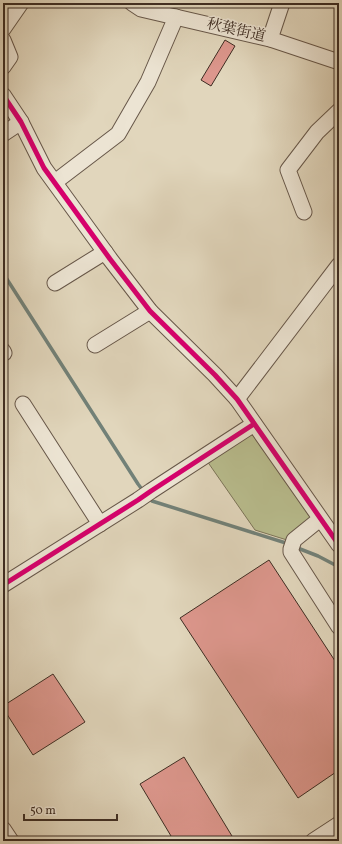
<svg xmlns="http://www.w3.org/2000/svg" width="342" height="844" font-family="Vollkorn,'Noto Serif JP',serif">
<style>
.green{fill:#b8bc8d;stroke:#7b7458}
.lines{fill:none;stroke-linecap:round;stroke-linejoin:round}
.stream{stroke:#728178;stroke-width:3.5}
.building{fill:#dd978d;stroke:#3e2d23}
.minor-casing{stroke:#675749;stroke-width:17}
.minor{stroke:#ece4d3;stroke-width:15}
.cycleway-casing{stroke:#ece4d3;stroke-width:8}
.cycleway{stroke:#d6006c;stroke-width:5}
.labels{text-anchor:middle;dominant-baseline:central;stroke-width:3;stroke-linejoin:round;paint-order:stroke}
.street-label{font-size:15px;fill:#3e2d23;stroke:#ece4d3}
</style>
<rect width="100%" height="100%" fill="#e1d6bc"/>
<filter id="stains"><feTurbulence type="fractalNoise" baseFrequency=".005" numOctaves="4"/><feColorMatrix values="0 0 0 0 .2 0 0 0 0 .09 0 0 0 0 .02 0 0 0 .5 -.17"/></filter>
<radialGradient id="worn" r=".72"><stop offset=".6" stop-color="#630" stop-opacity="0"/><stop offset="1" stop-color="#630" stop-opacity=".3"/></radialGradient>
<path class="green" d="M249,434L255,436L312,520L287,540L255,530L207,461Z"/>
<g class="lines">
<g class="stream">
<path d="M3,273L138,484L144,492"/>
<path d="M148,497L152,501L289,544"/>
<path d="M295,547L318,556L339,567"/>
</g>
</g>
<g class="building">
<path d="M225,40L235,46L211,86L201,80Z"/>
<path d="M269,560L339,667V770L298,798L180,618Z"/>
<path d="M53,674L85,722L33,755L3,708V706Z"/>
<path d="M184,757L235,841H164L171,836L140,784Z"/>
</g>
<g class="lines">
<defs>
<g id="minor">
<path d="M132,3L141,9L270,39L339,62"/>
<path d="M3,29L21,3"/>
<path d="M270,39L282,3"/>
<path d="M3,40L10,57L3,67"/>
<path d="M3,95L21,122L44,168L110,259L150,311L215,375L237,399L339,545"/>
<path d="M3,134L21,122"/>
<path d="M55,182L118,134L148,82L176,17"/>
<path d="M304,212L288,170L317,132L339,111"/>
<path d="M55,283L105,252"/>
<path d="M95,345L150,311"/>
<path d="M3,351L4,353"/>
<path d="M237,399L339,265"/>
<path d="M23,404L100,524"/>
<path d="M320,519L294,540L291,549V552L339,627"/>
<path d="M3,585L138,500L151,491L254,424"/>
<path d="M3,829L11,841"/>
<path d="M313,841L339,824"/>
</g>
</defs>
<use href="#minor" class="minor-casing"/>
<use href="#minor" class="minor"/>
<defs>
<g id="cycleway">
<path d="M3,95L21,122L44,168L110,259L150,311L215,375L237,399L339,545"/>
<path d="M3,585L138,500L151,491L254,424"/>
</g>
</defs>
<use href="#cycleway" class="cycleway-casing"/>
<use href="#cycleway" class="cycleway"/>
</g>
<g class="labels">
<g class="street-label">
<text transform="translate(236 31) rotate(13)">秋葉街道</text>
</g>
</g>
<rect width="342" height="844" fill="none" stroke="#e1d6bc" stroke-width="16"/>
<rect x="4" y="4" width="334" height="836" fill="none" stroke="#3e2d23" stroke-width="2"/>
<rect x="8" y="8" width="326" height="828" fill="none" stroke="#3e2d23"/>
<path d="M24 814v6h93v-6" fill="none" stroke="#3e2d23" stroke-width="2"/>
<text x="30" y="814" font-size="12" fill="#3e2d23" stroke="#ece4d3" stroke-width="3" paint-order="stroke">50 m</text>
<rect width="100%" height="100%" filter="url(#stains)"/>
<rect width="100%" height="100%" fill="url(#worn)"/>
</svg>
